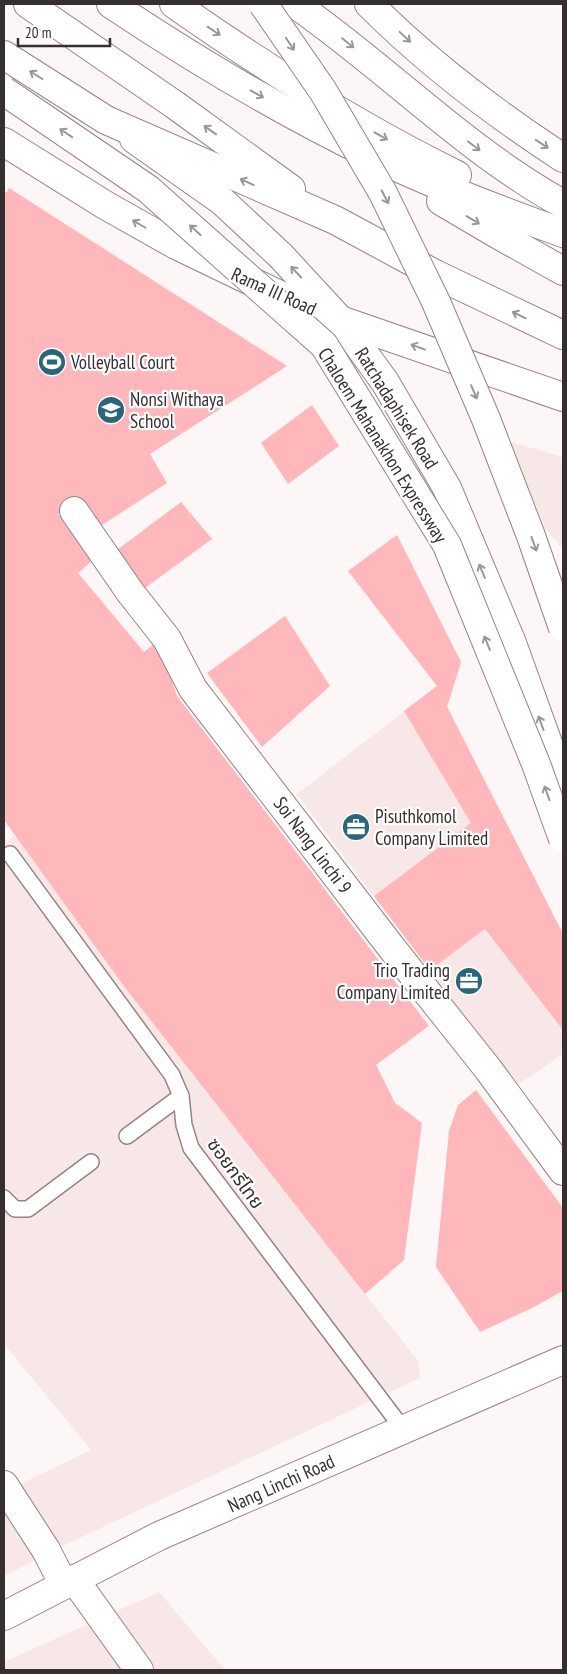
<svg xmlns="http://www.w3.org/2000/svg" width="567" height="1674" font-family="'PT Sans Narrow','Noto Sans Thai',sans-serif">
<style>
.built{fill:#f8e7e7}
.green{fill:#feb8bc}
.lines{fill:none;stroke-linecap:round;stroke-linejoin:round}
.service-casing{stroke:#958485;stroke-width:18}
.minor-casing{stroke:#958485;stroke-width:30}
.secondary-casing{stroke:#958485;stroke-width:30}
.primary-casing{stroke:#958485;stroke-width:30}
.motorway-casing{stroke:#958485;stroke-width:30}
.service{stroke:#fff;stroke-width:15}
.minor{stroke:#fff;stroke-width:28}
.secondary{stroke:#fff;stroke-width:28}
.primary{stroke:#fff;stroke-width:28}
.motorway{stroke:#fff;stroke-width:28}
.motorway-bridge-casing{stroke:#958485;stroke-width:30;stroke-linecap:butt}
.motorway-bridge{stroke:#fff;stroke-width:28}
.oneway{stroke:#9a9797}
.labels{text-anchor:middle;dominant-baseline:central;stroke-width:4.5;stroke-linejoin:round;paint-order:stroke}
.street-label{font-size:19px;fill:#362f2f;stroke:#fff}
.poi-label{font-size:19px;fill:#362f2f;stroke:#fff;text-anchor:start}
</style>
<rect width="100%" height="100%" fill="#fdf6f6"/>
<g class="built">
<path d="M508,441L563,457V549L545,528Z"/>
<path d="M437,686L563,934V1054L516,1086L297,794Z"/>
<path d="M15,835L123,985L418,1361L420,1378L73,1541L4,1576V1492L91,1450L4,1344V844Z"/>
<path d="M159,1592L225,1670H4V1662Z"/>
</g>
<g class="green">
<path d="M9,188L287,366L150,454L167,483L99,527L79,500L58,514L92,561L78,573L144,652L155,643L162,651L177,696L429,1026L376,1065L395,1103L422,1123L404,1260L365,1294L123,985L4,820V192H7Z"/>
<path d="M312,405L339,446L288,484L261,443Z"/>
<path d="M181,502L212,539L145,588L117,550Z"/>
<path d="M397,535L461,662L447,707L563,934V1030L485,929L430,970L374,896L471,823L404,711L437,686L348,571Z"/>
<path d="M285,616L330,686L262,747L207,673Z"/>
<path d="M476,1090L563,1208V1291L530,1309L480,1332L436,1267L449,1131L458,1105Z"/>
</g>
<g class="lines">
<defs>
<g id="service">
<path d="M10,854L172,1075L181,1096L184,1125L191,1148L403,1429"/>
<path d="M127,1136L181,1096"/>
<path d="M4,1198L15,1209H28L91,1162"/>
</g>
<g id="minor">
<path d="M74,511L130,592L167,639L193,689L391,947L488,1069L563,1171"/>
<path d="M4,1485L46,1550L64,1585"/>
<path d="M74,1579L139,1670"/>
</g>
<g id="secondary">
<path d="M134,139L222,201L281,256L340,320L385,382L447,488L512,643L563,785"/>
<path d="M4,1616L159,1536L563,1360"/>
</g>
<g id="primary">
<path d="M28,4L175,105L291,189"/>
<path d="M111,4C195,60 282,112 373,156C435,186 499,210 563,233"/>
<path d="M174,4C264,67 357,126 457,175"/>
<path d="M295,4C387,68 465,150 563,204"/>
<path d="M4,55L106,120L335,220L435,274L563,335"/>
<path d="M4,142L105,205L176,245L286,298L340,320L563,397"/>
<path d="M441,201L497,234L563,271"/>
</g>
<path id="motorway" d="M369,4C428,63 494,113 563,158"/>
</defs>
<use href="#service" class="service-casing"/>
<use href="#minor" class="minor-casing"/>
<use href="#secondary" class="secondary-casing"/>
<use href="#primary" class="primary-casing"/>
<use href="#motorway" class="motorway-casing"/>
<use href="#service" class="service"/>
<use href="#minor" class="minor"/>
<use href="#secondary" class="secondary"/>
<use href="#primary" class="primary"/>
<use href="#motorway" class="motorway"/>
<defs>
<g id="motorway-bridge">
<path d="M263,4L323,91L383,193L436,302L486,419L531,536L563,628"/>
<path d="M4,91L148,189L324,345L447,545L536,764L563,839"/>
</g>
</defs>
<use href="#motorway-bridge" class="motorway-bridge-casing"/>
<use href="#motorway-bridge" class="motorway-bridge"/>
</g>
<defs><path id="oneway-shaft" d="M-6 0H5M1.5-3L5.5 0L1.5 3" fill="none" stroke-width="1.6" stroke-linecap="round" stroke-linejoin="round" transform="scale(1.25)"/></defs>
<g class="oneway">
<use href="#oneway-shaft" transform="translate(214 31) rotate(34)"/>
<use href="#oneway-shaft" transform="translate(405 37) rotate(43)"/>
<use href="#oneway-shaft" transform="translate(348 43) rotate(39)"/>
<use href="#oneway-shaft" transform="translate(290 44) rotate(56)"/>
<use href="#oneway-shaft" transform="translate(36 75) rotate(-148)"/>
<use href="#oneway-shaft" transform="translate(257 94) rotate(29)"/>
<use href="#oneway-shaft" transform="translate(210 130) rotate(-144)"/>
<use href="#oneway-shaft" transform="translate(66 133) rotate(-146)"/>
<use href="#oneway-shaft" transform="translate(381 136) rotate(29)"/>
<use href="#oneway-shaft" transform="translate(542 144) rotate(33)"/>
<use href="#oneway-shaft" transform="translate(474 146) rotate(37)"/>
<use href="#oneway-shaft" transform="translate(247 182) rotate(-156)"/>
<use href="#oneway-shaft" transform="translate(385 197) rotate(63)"/>
<use href="#oneway-shaft" transform="translate(473 220) rotate(31)"/>
<use href="#oneway-shaft" transform="translate(139 224) rotate(-150)"/>
<use href="#oneway-shaft" transform="translate(195 230) rotate(-138)"/>
<use href="#oneway-shaft" transform="translate(296 272) rotate(-133)"/>
<use href="#oneway-shaft" transform="translate(519 315) rotate(-154)"/>
<use href="#oneway-shaft" transform="translate(418 347) rotate(-160)"/>
<use href="#oneway-shaft" transform="translate(474 392) rotate(67)"/>
<use href="#oneway-shaft" transform="translate(534 544) rotate(70)"/>
<use href="#oneway-shaft" transform="translate(482 571) rotate(-113)"/>
<use href="#oneway-shaft" transform="translate(487 643) rotate(-112)"/>
<use href="#oneway-shaft" transform="translate(541 723) rotate(-110)"/>
<use href="#oneway-shaft" transform="translate(547 793) rotate(-110)"/>
</g>
<defs>
<symbol id="stadium-disc" viewBox="-11 -11 22 22"><circle r="9.5" fill="#28667c" stroke="#fff"/><path d="M0-5a6.5 5 0 1 0 0 10a6.5 5 0 1 0 0-10ZM-3.5-1.8h7v3.6h-7Z" fill="#fff"/></symbol>
<symbol id="school-disc" viewBox="-11 -11 22 22"><circle r="9.5" fill="#28667c" stroke="#fff"/><path d="M0-5L7-2L0 1L-7-2ZM-4 1L0 2.5L4 1V4Q0 6-4 4Z" fill="#fff"/></symbol>
<symbol id="office-disc" viewBox="-11 -11 22 22"><circle r="9.5" fill="#28667c" stroke="#fff"/><path d="M-6-3h4V-5.5h4V-3h4V5H-6ZM-1-4.5V-3h2v-1.5ZM-6 0V1H6V0Z" fill="#fff"/></symbol>
</defs>
<g fill-rule="evenodd">
<use href="#stadium-disc" x="36" y="346" width="32" height="32"/>
<use href="#school-disc" x="95" y="394" width="32" height="32"/>
<use href="#office-disc" x="340" y="811" width="32" height="32"/>
<use href="#office-disc" x="453" y="965" width="32" height="32"/>
</g>
<g class="labels">
<g class="street-label">
<text transform="translate(274 291) rotate(24)">Rama III Road</text>
<text transform="translate(397 408) rotate(58)">Ratchadaphisek Road</text>
<text transform="translate(383 445) rotate(58)">Chaloem Mahanakhon Expressway</text>
<text transform="translate(313 845) rotate(53)">Soi Nang Linchi 9</text>
<text transform="translate(236 1173) rotate(54)">ซอยกรีไทย</text>
<text transform="translate(281 1483) rotate(-24)">Nang Linchi Road</text>
</g>
<g class="poi-label">
<text x="71" y="362">Volleyball Court</text>
<text x="130" y="399">Nonsi Withaya<tspan x="130" dy="22">School</tspan></text>
<text x="375" y="816">Pisuthkomol<tspan x="375" dy="22">Company Limited</tspan></text>
<text x="450" y="970" text-anchor="end">Trio Trading<tspan x="450" dy="22">Company Limited</tspan></text>
</g>
</g>
<rect width="567" height="1674" fill="none" stroke="#362f2f" stroke-width="10"/>
<path d="M18 38v8h92v-8" fill="none" stroke="#362f2f" stroke-width="2.5"/>
<text x="25" y="38" font-size="15" fill="#362f2f" stroke="#ffffff" stroke-width="4" paint-order="stroke">20 m</text>
</svg>
